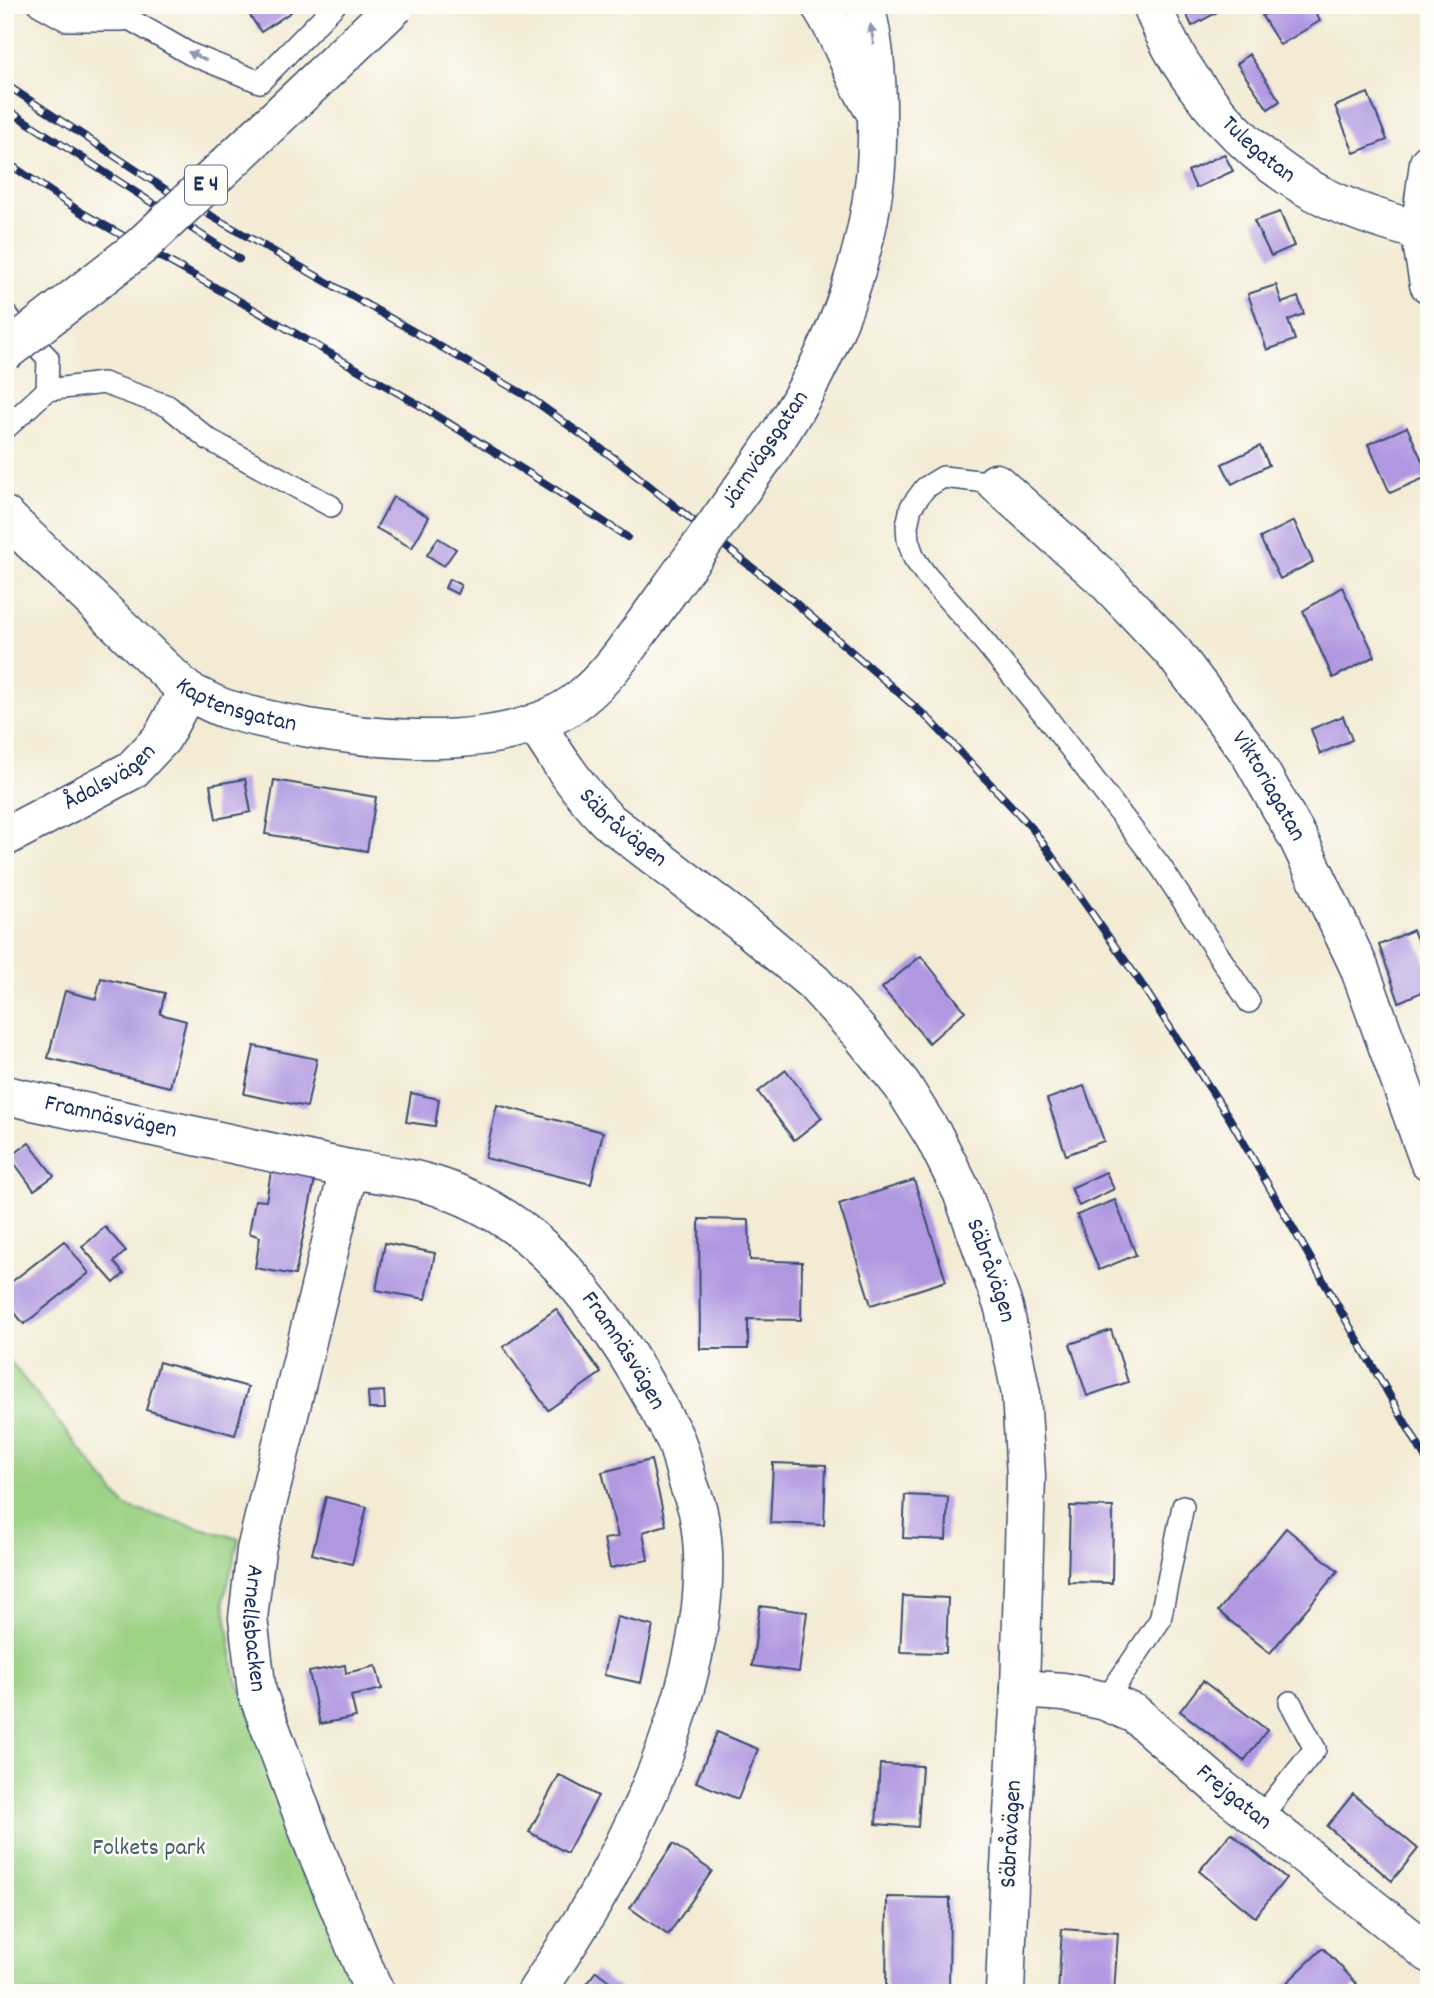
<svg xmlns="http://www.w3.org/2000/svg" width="1434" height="1998" font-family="Dekko,sans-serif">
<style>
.green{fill:#9bd284;stroke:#5b8071;stroke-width:2}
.building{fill:#b098e1}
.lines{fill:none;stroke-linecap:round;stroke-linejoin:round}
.service-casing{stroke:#3b4b70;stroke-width:24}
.minor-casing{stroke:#3b4b70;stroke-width:41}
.secondary-casing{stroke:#3b4b70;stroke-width:41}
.service{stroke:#fff;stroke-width:21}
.minor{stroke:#fff;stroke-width:38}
.secondary{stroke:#fff;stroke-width:38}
.rail-casing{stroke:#1b2f5e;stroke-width:8}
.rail{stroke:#fdfcf7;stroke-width:5;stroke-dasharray:16;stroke-linecap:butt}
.secondary-bridge-casing{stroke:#3b4b70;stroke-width:41;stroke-linecap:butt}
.trunk-bridge-casing{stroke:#3b4b70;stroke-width:41;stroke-linecap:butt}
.secondary-bridge{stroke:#fff;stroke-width:38}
.trunk-bridge{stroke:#fff;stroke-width:38}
.oneway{fill:#8d97ae}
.labels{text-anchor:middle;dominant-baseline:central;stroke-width:5;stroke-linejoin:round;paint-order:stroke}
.shield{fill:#fdfcf7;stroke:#5f6c8c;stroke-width:2}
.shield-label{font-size:23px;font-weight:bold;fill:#1b2f5e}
.street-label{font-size:24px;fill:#1b2f5e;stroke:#fdfcf7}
.park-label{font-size:24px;fill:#416069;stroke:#fdfcf7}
</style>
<rect width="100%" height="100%" fill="#fdfcf7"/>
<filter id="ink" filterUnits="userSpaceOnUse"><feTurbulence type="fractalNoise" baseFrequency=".0143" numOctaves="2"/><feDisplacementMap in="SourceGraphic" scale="14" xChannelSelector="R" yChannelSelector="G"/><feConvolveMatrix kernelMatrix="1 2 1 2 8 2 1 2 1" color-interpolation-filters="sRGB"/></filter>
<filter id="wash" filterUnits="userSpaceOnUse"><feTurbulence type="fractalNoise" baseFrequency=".00686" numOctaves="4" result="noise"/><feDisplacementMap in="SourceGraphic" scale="28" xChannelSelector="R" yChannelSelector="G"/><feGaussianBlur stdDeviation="1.57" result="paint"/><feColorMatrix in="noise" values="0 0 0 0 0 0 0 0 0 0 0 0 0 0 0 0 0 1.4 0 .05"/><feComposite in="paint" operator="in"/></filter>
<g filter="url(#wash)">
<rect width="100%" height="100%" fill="#f3ebd4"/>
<path class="green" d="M5,1355L126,1507L239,1539L224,1599L235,1675L358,1993H5Z"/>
<g id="blocks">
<g class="building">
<path d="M243,5H286L291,12L261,32Z"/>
<path d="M1182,5H1225L1226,7L1192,26Z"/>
<path d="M1280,5H1311L1320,21L1280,45L1262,16Z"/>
<path d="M1249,54L1280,101L1268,109L1237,64Z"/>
<path d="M1368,93L1387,140L1354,153L1335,106Z"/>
<path d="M1224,154L1233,171L1196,188L1188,171Z"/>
<path d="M1280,212L1294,246L1271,256L1254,221Z"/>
<path d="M1276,285L1282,303L1298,297L1304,314L1288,320L1295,340L1267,350L1248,294Z"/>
<path d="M1407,427L1429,476L1390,493L1368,444Z"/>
<path d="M1260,446L1269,465L1232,484L1222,464Z"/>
<path d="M393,497L429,517L412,548L376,528Z"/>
<path d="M1294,521L1313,562L1280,579L1260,538Z"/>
<path d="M438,538L456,549L444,566L427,555Z"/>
<path d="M449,579L461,585L457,594L445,588Z"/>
<path d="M1342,587L1375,656L1333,678L1303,611Z"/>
<path d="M1343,716L1352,740L1320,754L1311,729Z"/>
<path d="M245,779L251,812L216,819L210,785Z"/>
<path d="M274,780L376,797L367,851L265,834Z"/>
<path d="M1413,930L1429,969V989L1399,1002L1379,945Z"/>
<path d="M921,956L965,1011L929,1043L882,988Z"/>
<path d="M101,978L165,993L160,1014L186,1021L170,1087L48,1058L65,991L96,999Z"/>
<path d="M254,1046L317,1059L307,1107L244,1094Z"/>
<path d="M786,1070L822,1118L794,1140L758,1092Z"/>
<path d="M1084,1086L1104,1141L1066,1155L1047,1099Z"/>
<path d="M411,1093L439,1099L435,1126L406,1122Z"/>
<path d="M497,1105L603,1132L591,1184L485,1158Z"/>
<path d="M29,1143L54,1176L34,1190L10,1157Z"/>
<path d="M272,1166L316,1174L295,1275L255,1268L260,1237L249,1233L255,1200L266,1201Z"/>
<path d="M1106,1172L1114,1189L1079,1206L1071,1188Z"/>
<path d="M914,1180L946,1281L871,1305L839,1204Z"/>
<path d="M1115,1200L1136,1255L1099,1270L1077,1215Z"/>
<path d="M699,1219L749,1220L750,1260L802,1262L801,1320L748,1319V1349H700Z"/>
<path d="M105,1227L126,1251L114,1262L124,1274L114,1283L82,1247Z"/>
<path d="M64,1241L89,1273L24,1324L5,1301V1287Z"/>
<path d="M385,1243L435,1253L426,1299L376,1290Z"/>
<path d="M556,1309L601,1373L548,1410L503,1347Z"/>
<path d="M1111,1330L1128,1382L1087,1396L1070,1344Z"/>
<path d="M159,1362L248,1387L235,1435L146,1410Z"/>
<path d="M384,1391L385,1409H369L368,1392Z"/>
<path d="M651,1460L666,1525L643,1532L648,1560L610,1568L604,1539L618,1537L602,1472Z"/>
<path d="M773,1463L826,1465L824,1525L770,1523Z"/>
<path d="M905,1495L948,1497L946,1540L903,1538Z"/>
<path d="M326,1497L367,1507L352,1564L312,1554Z"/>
<path d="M1070,1506L1113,1507L1112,1583L1068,1582Z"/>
<path d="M1286,1528L1338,1571L1270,1653L1218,1611Z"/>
<path d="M903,1596L948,1598L946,1653L900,1652Z"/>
<path d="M760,1606L807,1612L799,1672L752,1666Z"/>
<path d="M617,1617L653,1626L641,1683L604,1675Z"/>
<path d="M345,1665L346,1673L376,1666L382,1689L351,1696L356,1717L320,1724L309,1672Z"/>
<path d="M1203,1681L1267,1730L1244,1761L1180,1711Z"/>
<path d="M717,1732L758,1749L738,1799L696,1782Z"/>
<path d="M880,1764L922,1766L918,1827L876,1824Z"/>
<path d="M559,1775L598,1796L567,1853L529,1832Z"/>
<path d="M1353,1794L1418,1849L1392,1881L1327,1826Z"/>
<path d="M1231,1833L1286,1878L1255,1917L1199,1871Z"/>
<path d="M673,1844L712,1871L668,1935L630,1908Z"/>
<path d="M887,1897L950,1898L949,1993H886Z"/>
<path d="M1062,1929L1118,1933L1114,1993H1058Z"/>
<path d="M1323,1948L1357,1984L1348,1993H1276Z"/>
<path d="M596,1971L625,1993H580Z"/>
</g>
</g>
</g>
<g filter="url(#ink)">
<use href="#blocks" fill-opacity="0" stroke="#3b4b70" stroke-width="2"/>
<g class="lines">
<defs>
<g id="service">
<path d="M39,5L66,20H123"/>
<path d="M99,5L131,20L190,54L260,82L335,5"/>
<path d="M5,314L48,358L47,390L5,429"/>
<path d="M47,390L103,383L168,406L208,439L331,506"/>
<path d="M996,483L943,477L925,488L911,507L907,526L908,540L914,558L926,575L968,622L1044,714L1161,867L1249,1002"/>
<path d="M1105,1701L1160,1620L1183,1506"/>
<path d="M1259,1819L1315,1749L1290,1702"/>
</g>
<g id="minor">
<path id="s1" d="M1152,5C1181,84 1253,164 1329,199C1358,213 1389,222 1420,231"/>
<path d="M1429,163L1420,231L1429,284"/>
<path id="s2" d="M996,483L1105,580L1173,652L1249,752L1298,838L1359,967L1429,1161"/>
<path id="s3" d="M5,837L132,770L162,738L187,691"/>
<path id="s4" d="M5,1095L349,1169C380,1174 412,1177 442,1188C521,1215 570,1269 615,1336C632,1361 647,1387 661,1413C666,1422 672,1432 676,1441C681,1454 684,1468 688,1482C691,1492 696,1502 698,1512C721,1622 664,1770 613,1866C591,1910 563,1951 536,1993"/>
<path id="s5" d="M349,1169L256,1550L248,1618L257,1692L315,1848L371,1985L376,1993"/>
<path id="s6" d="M1020,1689L1064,1692L1105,1701L1135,1714L1219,1787L1429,1953"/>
</g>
<g id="secondary">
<path d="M820,5C842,37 852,76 873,108"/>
<path d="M763,459C821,375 861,287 874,185C878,160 877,136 877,111C877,75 874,40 865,5"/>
<path id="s7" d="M5,516L187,691C200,697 213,705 226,709C320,736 499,765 581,698C606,678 624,652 643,626C661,602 678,577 696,553"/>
<path id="s8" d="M535,723C557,758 579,791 607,820L752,931L813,982L860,1033L902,1085L935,1138L962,1192L1004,1308L1021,1394L1026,1476L1020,1689L1009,1885L1005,1993"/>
</g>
</defs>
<use href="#service" class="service-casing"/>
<use href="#minor" class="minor-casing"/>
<use href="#secondary" class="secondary-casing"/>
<use href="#service" class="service"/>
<use href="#minor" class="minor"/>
<use href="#secondary" class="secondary"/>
<defs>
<g id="rail">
<path d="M5,84L171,193L532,399L618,461L784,593L930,720L1032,828L1138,979L1230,1119L1429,1464"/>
<path d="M5,108L239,259"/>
<path d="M5,161L79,211L241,302L426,409L557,491L627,537"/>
</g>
</defs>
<use href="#rail" class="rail-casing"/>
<use href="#rail" class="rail"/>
<defs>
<path id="secondary-bridge" d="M696,553L763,459"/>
<path id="trunk-bridge" d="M5,352L140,247L396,5"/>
</defs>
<use href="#secondary-bridge" class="secondary-bridge-casing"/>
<use href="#trunk-bridge" class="trunk-bridge-casing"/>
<use href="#secondary-bridge" class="secondary-bridge"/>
<use href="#trunk-bridge" class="trunk-bridge"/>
</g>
<defs><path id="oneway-solid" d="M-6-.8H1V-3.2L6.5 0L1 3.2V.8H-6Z" transform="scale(1.75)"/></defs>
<g class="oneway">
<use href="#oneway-solid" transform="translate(872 34) rotate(-99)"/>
<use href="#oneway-solid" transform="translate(197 56) rotate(-156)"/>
</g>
</g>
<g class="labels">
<rect class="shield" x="185" y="165.5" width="42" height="39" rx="5"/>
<g class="shield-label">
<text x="206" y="185">E 4</text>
</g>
<g class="street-label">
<text stroke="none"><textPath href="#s1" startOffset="182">Tulegatan</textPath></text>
<text transform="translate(766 450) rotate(-56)">Järnvägsgatan</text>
<text stroke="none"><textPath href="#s7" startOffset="304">Kaptensgatan</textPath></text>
<text stroke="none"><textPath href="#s3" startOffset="121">Ådalsvägen</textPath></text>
<text stroke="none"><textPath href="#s2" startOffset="410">Viktoriagatan</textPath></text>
<text stroke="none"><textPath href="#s8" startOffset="138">Säbråvägen</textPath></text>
<text stroke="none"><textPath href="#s4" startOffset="108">Framnäsvägen</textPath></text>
<text stroke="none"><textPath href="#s8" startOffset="726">Säbråvägen</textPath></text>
<text stroke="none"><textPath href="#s4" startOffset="696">Framnäsvägen</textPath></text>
<text stroke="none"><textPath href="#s5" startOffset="471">Arnellsbacken</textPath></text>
<text stroke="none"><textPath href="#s6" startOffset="248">Frejgatan</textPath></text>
<text transform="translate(1012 1834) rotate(-87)">Säbråvägen</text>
</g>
<g class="park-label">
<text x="149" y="1849">Folkets park</text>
</g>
</g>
<rect width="1434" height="1998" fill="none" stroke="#fdfcf7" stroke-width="28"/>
</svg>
